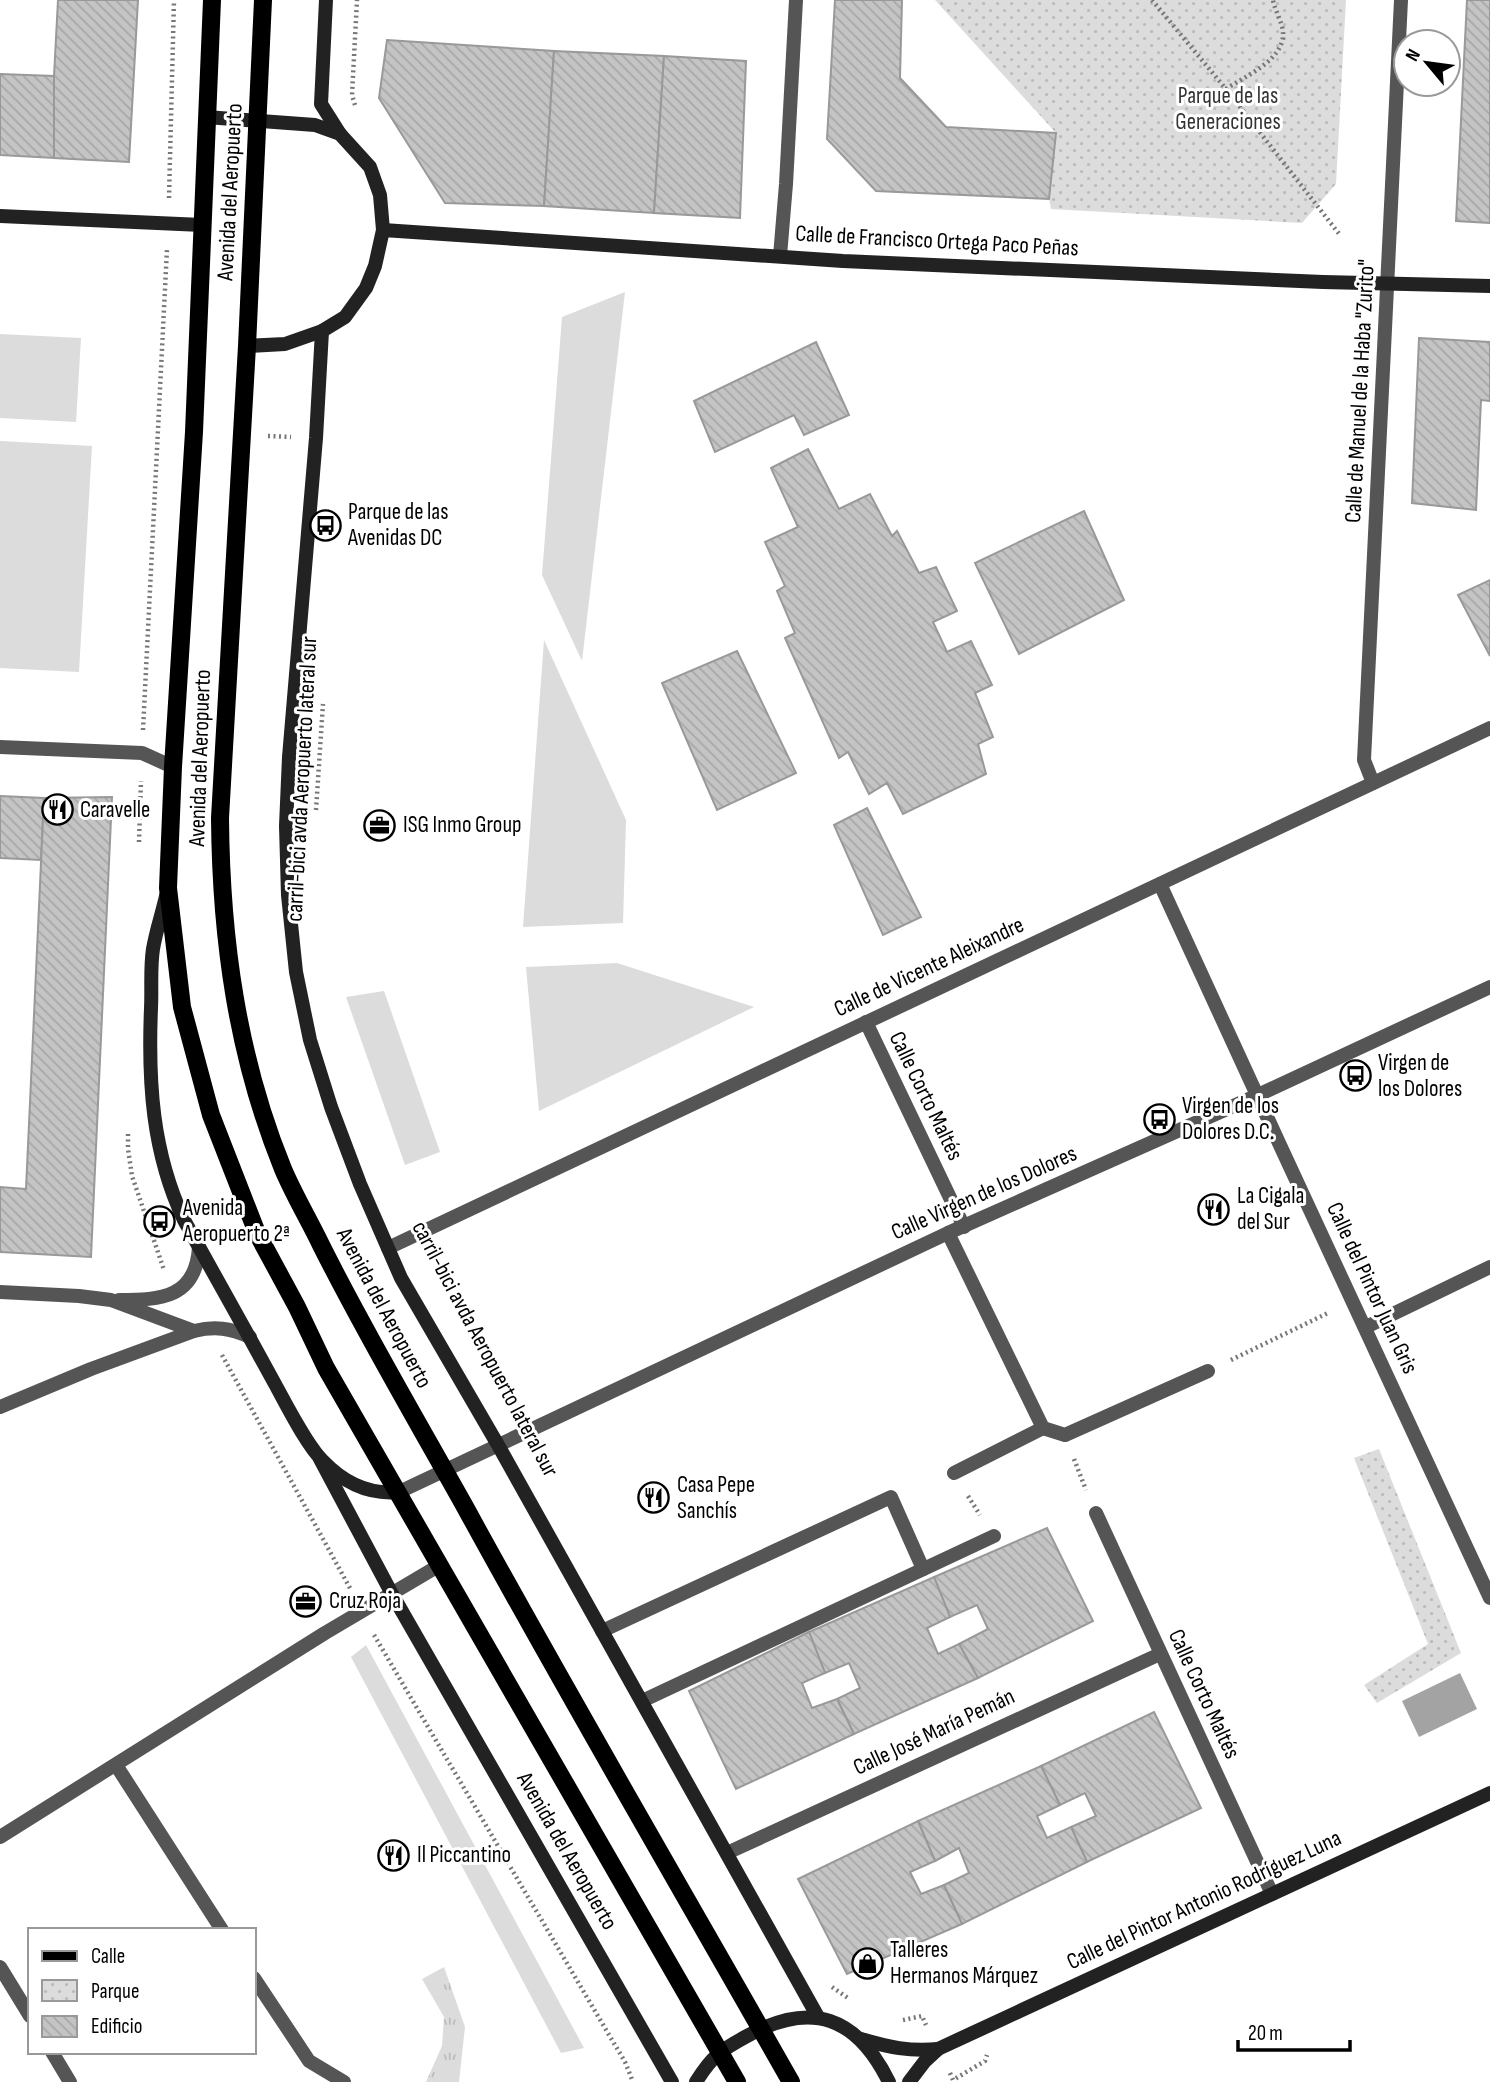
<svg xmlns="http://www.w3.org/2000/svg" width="1490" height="2082" font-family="'Sofia Sans Condensed',sans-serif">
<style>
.grass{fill:url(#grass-tufts)}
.park{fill:url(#park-dots)}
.garden{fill:#dcdcdc}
.water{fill:#a3a3a3}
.building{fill:url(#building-back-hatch);stroke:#999;stroke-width:2}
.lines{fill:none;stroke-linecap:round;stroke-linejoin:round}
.path{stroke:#777;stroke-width:4.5;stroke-dasharray:2 3.5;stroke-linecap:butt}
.street{stroke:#555;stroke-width:14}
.secondary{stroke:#222;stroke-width:14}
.primary{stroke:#000;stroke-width:18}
.labels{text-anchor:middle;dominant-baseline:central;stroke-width:6;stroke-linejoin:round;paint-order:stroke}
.park-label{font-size:23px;fill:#333;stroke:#fff}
.street-label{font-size:23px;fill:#000;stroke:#fff}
.poi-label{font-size:23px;fill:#000;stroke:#fff;text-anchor:start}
</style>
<defs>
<pattern id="grass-tufts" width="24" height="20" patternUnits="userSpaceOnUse" patternTransform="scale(1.75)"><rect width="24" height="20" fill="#dcdcdc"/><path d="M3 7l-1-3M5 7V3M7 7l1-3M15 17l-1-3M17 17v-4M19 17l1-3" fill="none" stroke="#bbb"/></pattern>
<pattern id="park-dots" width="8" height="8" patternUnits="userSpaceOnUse" patternTransform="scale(1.75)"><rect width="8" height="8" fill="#dcdcdc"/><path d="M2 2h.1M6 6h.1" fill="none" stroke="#bbb" stroke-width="1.8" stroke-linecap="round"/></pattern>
<pattern id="building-back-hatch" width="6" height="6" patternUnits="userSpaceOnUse" patternTransform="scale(1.75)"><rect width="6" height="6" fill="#c4c4c4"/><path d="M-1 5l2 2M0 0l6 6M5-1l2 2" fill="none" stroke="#a7a7a7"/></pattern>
</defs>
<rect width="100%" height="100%" fill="#fff"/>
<path class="grass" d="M444,1967L465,2027L459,2082H426L442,2046L444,2017L422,1979Z"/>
<g class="park">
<path d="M935,0H1346L1336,184L1302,223L1051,209L1049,199L1056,133Z"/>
<path d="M1379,1449L1461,1653L1377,1703L1364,1685L1428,1644L1354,1458Z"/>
</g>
<g class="garden">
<path d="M625,292L582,661L542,575L562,317Z"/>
<path d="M0,334L81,338L76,422L0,418Z"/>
<path d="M0,441L92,446L79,672L0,668Z"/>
<path d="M544,640L626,820L623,923L523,927Z"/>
<path d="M617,963L754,1007L539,1111L526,967Z"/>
<path d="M384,991L440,1152L405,1165L346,997Z"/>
<path d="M366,1645L584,2048L561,2053L351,1657Z"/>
</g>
<path class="water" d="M1460,1673L1477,1709L1419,1737L1402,1701Z"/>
<g class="building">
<path d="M58,0H138L129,162L54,158V76Z"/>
<path d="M835,0H902L900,78L946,127L1056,133L1049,199L876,191L827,139Z"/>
<path d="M1467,0H1490V223L1456,221Z"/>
<path d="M387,40L554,51L544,206L445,203L379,98Z"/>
<path d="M554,51L664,56L654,213L544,206Z"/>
<path d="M664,56L746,61L740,218L654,213Z"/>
<path d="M0,74L54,76V158L0,155Z"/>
<path d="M1419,338L1490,342V401L1481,400L1476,510L1412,503Z"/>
<path d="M816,342L849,415L804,435L794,415L715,452L694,401Z"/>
<path d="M808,449L839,509L870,494L892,536L897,531L919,573L936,567L957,611L933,622L947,652L971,641L992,685L975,693L993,737L978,744L986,774L903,814L887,783L869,794L848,752L839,758L785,638L795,633L777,591L785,586L765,542L798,527L771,468Z"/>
<path d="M1084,511L1124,600L1019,654L975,563Z"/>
<path d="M1490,580V656L1458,595Z"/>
<path d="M737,651L796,773L717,810L662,683Z"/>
<path d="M0,796L44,798L41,860L0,858Z"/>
<path d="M112,797L91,1257L0,1252V1187L26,1189L44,798Z"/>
<path d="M867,808L921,917L883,935L834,825Z"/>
<path d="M1047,1528L1093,1621L978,1678L959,1644L988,1629L977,1605L950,1617L934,1577Z"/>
<path d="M934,1577L950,1617L927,1628L938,1654L959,1644L978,1678L854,1734L837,1699L860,1688L849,1663L825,1673L809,1632Z"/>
<path d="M809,1632L825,1673L802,1683L812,1708L837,1699L854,1734L736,1789L689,1691Z"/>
<path d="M1154,1712L1201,1808L1087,1862L1071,1827L1096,1816L1085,1793L1060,1805L1041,1766Z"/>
<path d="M1041,1766L1060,1805L1037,1816L1047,1838L1071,1827L1087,1862L962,1924L944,1885L969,1873L959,1848L935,1861L918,1821Z"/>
<path d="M918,1821L935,1861L910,1872L921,1894L944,1885L962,1924L847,1974L798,1879Z"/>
</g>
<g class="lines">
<g class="path">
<path d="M1152,0L1226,89L1340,235"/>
<path d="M1226,89C1245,76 1285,60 1283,32C1282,21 1275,11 1273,0"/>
<path d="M355,105L352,95L357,0"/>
<path d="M169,198L174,0"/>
<path d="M268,436L291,437"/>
<path d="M143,730L167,249"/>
<path d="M316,810L323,704"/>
<path d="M139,842L141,781"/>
<path d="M128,1134V1149L132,1176L164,1270"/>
<path d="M222,1355L351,1590"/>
<path d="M1231,1360L1330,1312"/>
<path d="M1074,1459L1086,1490"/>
<path d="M968,1496L980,1515"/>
<path d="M374,1635L625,2062L633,2082"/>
<path d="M832,1987L848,1998"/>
<path d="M903,2020L922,2016L926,2025"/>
<path d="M950,2073L953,2080L985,2061L987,2055"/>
</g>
<g class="street">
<path d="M780,256L786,184L796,0"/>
<path d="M0,747L142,753L173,767"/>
<path d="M1373,783L1364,760L1401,0"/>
<path d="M1160,884C1268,1123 1381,1359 1490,1598"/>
<path d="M866,1022L964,1227"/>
<path d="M948,1233L1043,1428L1065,1435L1208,1371"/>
<path d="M388,1248L1490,728"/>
<path d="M0,1292L79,1296L111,1300L194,1331"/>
<path d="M119,1300C161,1300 196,1298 199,1247"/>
<path d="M1366,1327L1490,1267"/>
<path d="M0,1407L91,1369L194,1331C215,1326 230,1328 250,1337"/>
<path d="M954,1473L1043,1428"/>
<path d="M399,1492L948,1233L1256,1096L1490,987"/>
<path d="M1096,1513L1272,1894"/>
<path d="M602,1631L891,1497L923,1569"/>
<path d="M642,1701L994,1536"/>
<path d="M116,1765L222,1930"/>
<path d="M0,1837L325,1633L440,1565"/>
<path d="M727,1853L1160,1654"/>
<path d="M0,1967L30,2016"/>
<path d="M254,1978L309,2061L344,2082"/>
<path d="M52,2052L70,2082"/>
</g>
<g class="secondary">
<path d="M326,0L321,104L340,134"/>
<path d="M206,117L315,125L340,134L370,167L380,195L383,230L375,266L366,288L345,317L322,331L285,344L247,346"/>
<path d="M0,216L202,225"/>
<path d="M383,230L843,261L1323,282L1490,286"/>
<path d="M322,331L316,438L289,757L286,826L288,895L296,972L310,1040L331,1107L360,1184L401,1278L498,1445L818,2017"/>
<path d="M166,896C162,914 156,931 153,949C150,968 152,989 151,1008C148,1082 152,1152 184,1220C214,1274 245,1329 275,1384C286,1404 307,1446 323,1461C344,1483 368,1495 399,1492"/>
<path d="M320,1459L392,1594L672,2082"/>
<path d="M861,2039C888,2047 910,2052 938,2049"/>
<path d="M696,2082C712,2056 721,2050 747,2036C812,2000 857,2017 889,2082"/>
<path d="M909,2082L925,2061L938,2049L1490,1793"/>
</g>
<g class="primary">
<path d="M212,0L194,432L173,767L168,888L182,1007L211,1115L257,1233L297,1307L326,1368L737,2082"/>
<path d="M263,0L247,346L220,818C221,939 237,1056 283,1169C294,1195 309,1220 321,1245C365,1333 416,1419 464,1505C570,1699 682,1890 791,2082"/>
</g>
</g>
<defs>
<symbol id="bus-ring" viewBox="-11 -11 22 22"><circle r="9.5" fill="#fff" stroke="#000" stroke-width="1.5"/><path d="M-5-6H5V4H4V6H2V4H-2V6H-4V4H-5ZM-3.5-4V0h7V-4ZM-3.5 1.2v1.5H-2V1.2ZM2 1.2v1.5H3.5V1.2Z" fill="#000"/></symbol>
<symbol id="restaurant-ring" viewBox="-11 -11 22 22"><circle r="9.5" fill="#fff" stroke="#000" stroke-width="1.5"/><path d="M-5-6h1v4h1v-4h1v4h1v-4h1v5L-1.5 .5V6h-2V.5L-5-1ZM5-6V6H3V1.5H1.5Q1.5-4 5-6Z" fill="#000"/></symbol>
<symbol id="office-ring" viewBox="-11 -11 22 22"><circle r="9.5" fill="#fff" stroke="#000" stroke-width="1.5"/><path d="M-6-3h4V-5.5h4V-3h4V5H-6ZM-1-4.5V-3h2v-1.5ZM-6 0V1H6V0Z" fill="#000"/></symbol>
<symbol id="shop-ring" viewBox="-11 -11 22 22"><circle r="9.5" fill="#fff" stroke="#000" stroke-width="1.5"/><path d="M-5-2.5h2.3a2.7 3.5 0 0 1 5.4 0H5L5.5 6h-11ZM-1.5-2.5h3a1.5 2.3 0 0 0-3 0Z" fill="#000"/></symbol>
</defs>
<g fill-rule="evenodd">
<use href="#bus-ring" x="308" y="508" width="35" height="35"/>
<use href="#restaurant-ring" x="40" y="792" width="35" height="35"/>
<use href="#office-ring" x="362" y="808" width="35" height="35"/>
<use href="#bus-ring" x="1338" y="1058" width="35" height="35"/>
<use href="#bus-ring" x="1142" y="1102" width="35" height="35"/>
<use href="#restaurant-ring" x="1196" y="1192" width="35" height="35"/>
<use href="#bus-ring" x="142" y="1204" width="35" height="35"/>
<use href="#restaurant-ring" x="636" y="1480" width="35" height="35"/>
<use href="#office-ring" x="288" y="1584" width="35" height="35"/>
<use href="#restaurant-ring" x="376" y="1838" width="35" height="35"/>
<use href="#shop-ring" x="850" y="1946" width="35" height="35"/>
</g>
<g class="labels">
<g class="park-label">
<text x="1228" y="96">Parque de las<tspan x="1228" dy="26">Generaciones</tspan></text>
</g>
<g class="street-label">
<text transform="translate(230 192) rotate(-87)">Avenida del Aeropuerto</text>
<text transform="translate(937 241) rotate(3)">Calle de Francisco Ortega Paco Peñas</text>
<text transform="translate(1360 391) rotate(-87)">Calle de Manuel de la Haba "Zurito"</text>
<text transform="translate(200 758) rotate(-88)">Avenida del Aeropuerto</text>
<text transform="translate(302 779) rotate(-87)">carril-bici avda Aeropuerto lateral sur</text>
<text transform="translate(929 967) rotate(-25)">Calle de Vicente Aleixandre</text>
<text transform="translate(926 1096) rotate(64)">Calle Corto Maltés</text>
<text transform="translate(984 1193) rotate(-24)">Calle Virgen de los Dolores</text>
<text transform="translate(1372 1288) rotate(65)">Calle del Pintor Juan Gris</text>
<text transform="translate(384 1308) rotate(62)">Avenida del Aeropuerto</text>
<text transform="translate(485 1349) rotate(62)">carril-bici avda Aeropuerto lateral sur</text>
<text transform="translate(1204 1694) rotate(65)">Calle Corto Maltés</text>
<text transform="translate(934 1732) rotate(-25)">Calle José María Pemán</text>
<text transform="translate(567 1851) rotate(60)">Avenida del Aeropuerto</text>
<text transform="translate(1204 1900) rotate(-25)">Calle del Pintor Antonio Rodríguez Luna</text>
</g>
<g class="poi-label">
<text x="348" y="512">Parque de las<tspan x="348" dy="26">Avenidas DC</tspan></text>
<text x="80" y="810">Caravelle</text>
<text x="403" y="825">ISG Inmo Group</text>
<text x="1378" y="1063">Virgen de<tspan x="1378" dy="26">los Dolores</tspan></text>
<text x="1182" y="1106">Virgen de los<tspan x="1182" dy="26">Dolores D.C.</tspan></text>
<text x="1237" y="1196">La Cigala<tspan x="1237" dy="26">del Sur</tspan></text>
<text x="183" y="1208">Avenida<tspan x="183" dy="26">Aeropuerto 2ª</tspan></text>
<text x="677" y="1485">Casa Pepe<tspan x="677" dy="26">Sanchís</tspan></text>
<text x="329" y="1601">Cruz Roja</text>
<text x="417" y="1855">Il Piccantino</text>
<text x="890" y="1950">Talleres<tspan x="890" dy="26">Hermanos Márquez</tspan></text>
</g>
</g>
<rect x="28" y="1928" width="228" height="126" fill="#ffffff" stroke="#999999" stroke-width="2"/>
<rect x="42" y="1951" width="35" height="10" fill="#000000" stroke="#999999" stroke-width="2"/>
<text x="91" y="1963" font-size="21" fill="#000000">Calle</text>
<rect x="42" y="1980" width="35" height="21" fill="url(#park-dots)" stroke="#999999" stroke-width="2"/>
<text x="91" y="1998" font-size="21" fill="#000000">Parque</text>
<rect x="42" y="2016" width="35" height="21" fill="url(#building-back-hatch)" stroke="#999999" stroke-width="2"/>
<text x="91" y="2033" font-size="21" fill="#000000">Edificio</text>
<g transform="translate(1427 63) rotate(299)"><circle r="33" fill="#ffffff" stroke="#999999" stroke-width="2"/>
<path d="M0-5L12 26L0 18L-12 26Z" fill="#000000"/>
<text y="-10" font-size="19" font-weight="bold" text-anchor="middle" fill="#000000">N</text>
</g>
<path d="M1238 2040v10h112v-10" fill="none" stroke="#000000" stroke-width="3.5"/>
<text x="1248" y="2040" font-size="21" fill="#000000" stroke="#ffffff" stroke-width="5" paint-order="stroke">20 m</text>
</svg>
